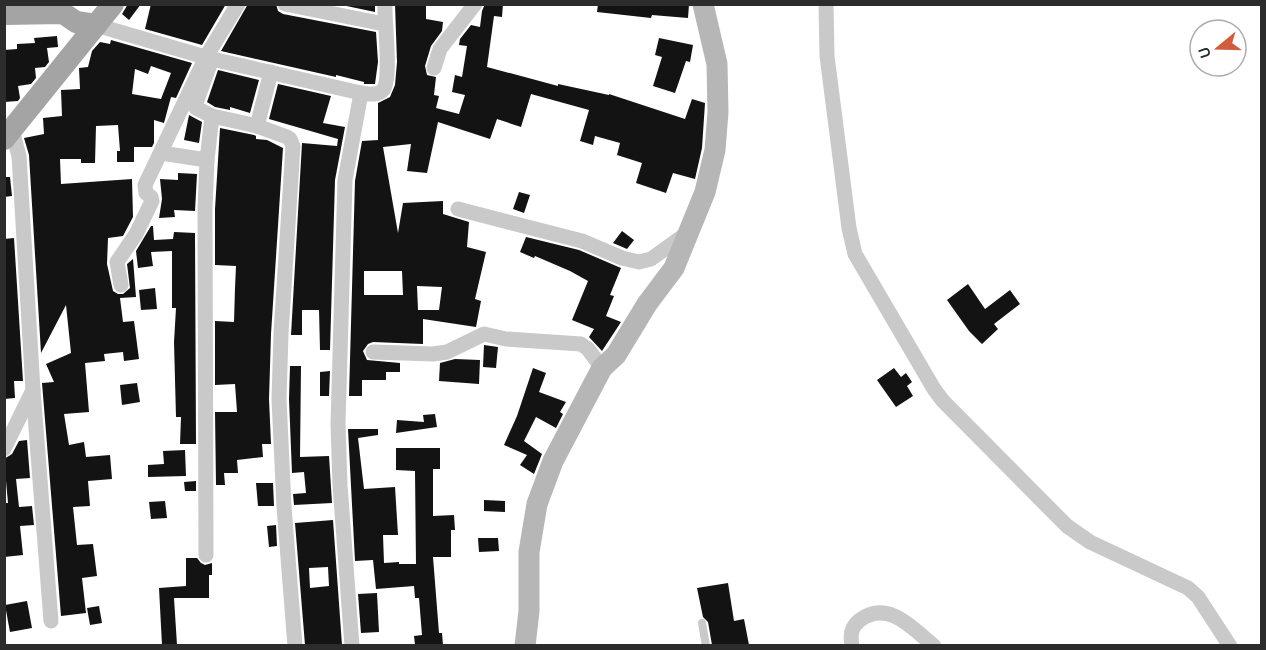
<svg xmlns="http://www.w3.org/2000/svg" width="1266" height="650" font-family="Karla,sans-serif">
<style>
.building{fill:#131313;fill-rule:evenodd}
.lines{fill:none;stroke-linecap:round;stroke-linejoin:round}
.lane{stroke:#c9c9c9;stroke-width:8}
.street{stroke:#c9c9c9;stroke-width:15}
.secondary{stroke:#b6b6b6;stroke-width:21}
.primary{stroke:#a4a4a4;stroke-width:22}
</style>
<rect width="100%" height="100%" fill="#fff"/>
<g class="building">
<path d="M128,4H141L129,20L122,14Z"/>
<path d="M151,4H226L202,45L145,29Z"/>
<path d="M248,4H276L278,11L283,14L376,32L378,62L375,84H364V82L336,75V77L221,51Z"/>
<path d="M337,4H375V12Z"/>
<path d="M395,4H426V19L443,22L442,31L431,46L425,66L427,75L436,77L434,95L439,96L436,108L459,114L465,95L452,92L455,75L462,77L467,46L459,45L460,39L471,25L480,27L482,11L485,4H503L502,17L494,16L487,67L558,86V84L609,95V94L685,119L692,99L705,103L702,148L695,179L673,173L666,193L636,183L642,163L617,155L620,143L595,136L593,145L580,141L589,110L531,94L521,127L497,119L490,139L438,122L427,173L407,171L411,144L383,147L398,233L403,203L443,201V214L469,222L467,247L486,252L475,299L481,301L476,327L423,319V344L373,342L368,344L363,351L367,360L400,363V372H386V380H362V396H349L355,181L362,141L378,140V103L390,97L395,85L397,62ZM364,271H402L403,295H364ZM417,286L442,287L439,310H418Z"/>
<path d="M598,4H689L688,18L652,15L651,18L597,12Z"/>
<path d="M57,36L58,47L47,48L49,62L45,67L35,68L36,78L31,84L18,86L20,98L18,101L4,102V50L17,49V44L35,43L34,38Z"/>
<path d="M659,38L693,45L690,62L686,61L675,93L653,86L662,57L655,55Z"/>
<path d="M111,40L192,63L176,98L171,97L164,123L154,120V143L152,147H134V162H117V151H120L118,125L96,126L95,163H81V159H60L61,184L132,179L133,217L123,236L108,238L107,264L113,291L118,294H123L130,288L127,264L133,259L136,297L120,298L123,322L134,321L139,359L124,361L123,352L104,354L105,361L85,363L89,412L64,414L69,445L84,442L86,457L110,455L112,479L88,481L90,506L73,507L77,545L93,544L97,576L82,578L86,613L61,616L42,383L54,382L46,364L71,353L66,305L41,353L29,155L24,138L44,134L43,118L62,116L61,90L80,89L79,68L88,67L92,51L100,42L110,44ZM151,66L171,73L161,99L132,94L135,69L148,74Z"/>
<path d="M218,70L259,80L250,113L230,107V110L215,107L207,102Z"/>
<path d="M278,84L331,96L323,123L345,127L335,180L330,350H320L319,310H302V335H291L302,143L337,146L338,139L269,119Z"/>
<path d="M189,115L202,122L199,143L184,140Z"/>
<path d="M220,128L254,135L256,136V139L267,140L283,148L271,334L269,399L271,444H262L263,457L237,460L238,473H224L225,485H216L215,412H237L235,384L215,385V321L234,322L235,288L236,266L215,265V209Z"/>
<path d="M178,173L197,174L195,211L174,210L175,217L159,218L162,199L160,179L178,180Z"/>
<path d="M4,177H10L12,196L4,197Z"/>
<path d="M519,192L530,195L524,213L513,209Z"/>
<path d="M151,226H153L154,240L173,239L174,232L195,233L196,444H180L181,417H176L174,342L176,308H172V251L151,252L153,266L138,268L136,251Z"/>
<path d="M622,231L634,240L627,249L613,243Z"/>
<path d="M526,237L579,250L621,268L610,295L614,296L606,316L621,322L602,351L589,337L594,329L572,320L588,281L570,271L535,256L534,258L520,252Z"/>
<path d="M14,238L23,381H14L15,398L4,399V239Z"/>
<path d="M968,284L985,309L1010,290L1020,304L994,324L998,329L982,344L969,331L947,300Z"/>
<path d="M155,288L157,309L141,310L139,290Z"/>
<path d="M484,345L498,347L496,368L483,367Z"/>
<path d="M455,359L480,360L479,384L439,381L440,363Z"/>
<path d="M290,366H301L300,457L329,456L332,503L294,505L293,494L306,493L304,472L292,473L289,399Z"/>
<path d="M533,368L546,373L539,392L566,402L560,412L563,414L556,428L536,417L524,441L542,454L534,474L520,465L527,455L504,445L517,416Z"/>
<path d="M894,368L901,377L906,373L912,382L907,386L913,396L896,407L877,380Z"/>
<path d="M330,371L329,396H320V372Z"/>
<path d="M137,383L140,402L122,405L120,385Z"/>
<path d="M435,414L437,427L396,433L397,420L424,422L423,415Z"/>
<path d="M348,429H378V435L358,438L364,489L395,487L398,535H383L384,563L399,562V564H416L415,471L396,470V448H440V469H433V516L454,515L455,530H451V557H433L439,633H442L443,645H415L414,636L422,635L419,598H415L414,586L376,589L373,560L355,561Z"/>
<path d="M27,440L30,478L16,479L19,507L32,506L34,525L20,526L23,555L4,557V503H8L4,459L12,454L19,441Z"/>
<path d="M185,450L186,476L148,477V465L164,464L163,451Z"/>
<path d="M196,481V491H185L184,482Z"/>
<path d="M256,483H273L274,506H258Z"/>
<path d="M484,500L505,501V512L484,511Z"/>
<path d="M165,501L167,518L151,519L149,502Z"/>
<path d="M333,520L342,645H305L295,523ZM328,567L329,586L310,588L309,568Z"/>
<path d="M276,525L277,546L269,547L267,526Z"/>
<path d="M478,538H498L499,551L479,552Z"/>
<path d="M186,558H197L201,563L205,565L212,563V575H209V598H174L177,645H162L159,588L186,586Z"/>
<path d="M728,583L734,621L744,619L749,645H712L708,622L703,617L697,588Z"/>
<path d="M377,593L379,632L361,633L358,594Z"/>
<path d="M27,601L32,628L10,632L5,605Z"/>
<path d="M99,606L102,623L90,625L87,608Z"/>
</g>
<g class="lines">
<path class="lane" d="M702,623L706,646"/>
<g class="street">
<path d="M285,4L384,24"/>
<path d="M826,4L827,56L849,228L855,254L934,389L943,401L1067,526L1090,542L1188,588L1198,597L1230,646"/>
<path d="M96,25L212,59L361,93C369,94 378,96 383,90C392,79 384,21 385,4"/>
<path d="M212,59L196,103V108L212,116L257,126L287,137L290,139L293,146L281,334L279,399L284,507L295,646"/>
<path d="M434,68L440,49L475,4"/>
<path d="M257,126L271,72"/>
<path d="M12,130L19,156L33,390L51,621"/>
<path d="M161,153L207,160"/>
<path d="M458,209L582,241L622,258L639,262L651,259L690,231"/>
<path d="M121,285L117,262L136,234L152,201L151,197L146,193L145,185L206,57L238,4"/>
<path d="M373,352L433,354L447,352L484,334L506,339L581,344L588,349L602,368"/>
<path d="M4,449L33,390"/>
<path d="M206,555L205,209L207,160L212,116"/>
<path d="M352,646L340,485L338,424L345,180L361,93"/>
<path d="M852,646C850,635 851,627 860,620C888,599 913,629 934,646"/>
</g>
<path class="secondary" d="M525,646L529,611V552L537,504L553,461L602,368L616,355L647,304L674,268L705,192L715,150L718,112L717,64L703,4"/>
<g class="primary">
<path d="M4,14L63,13L76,22L96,25"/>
<path d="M4,139L113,4"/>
</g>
</g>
<rect width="1266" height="650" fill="none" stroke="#2c2c2c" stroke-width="12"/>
<g transform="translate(1218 48) rotate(251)"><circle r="28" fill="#ffffff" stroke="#ababab" stroke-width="1.5"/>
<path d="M0-4.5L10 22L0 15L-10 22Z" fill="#d15d3f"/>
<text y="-9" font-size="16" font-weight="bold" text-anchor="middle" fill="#2c2c2c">U</text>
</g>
</svg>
